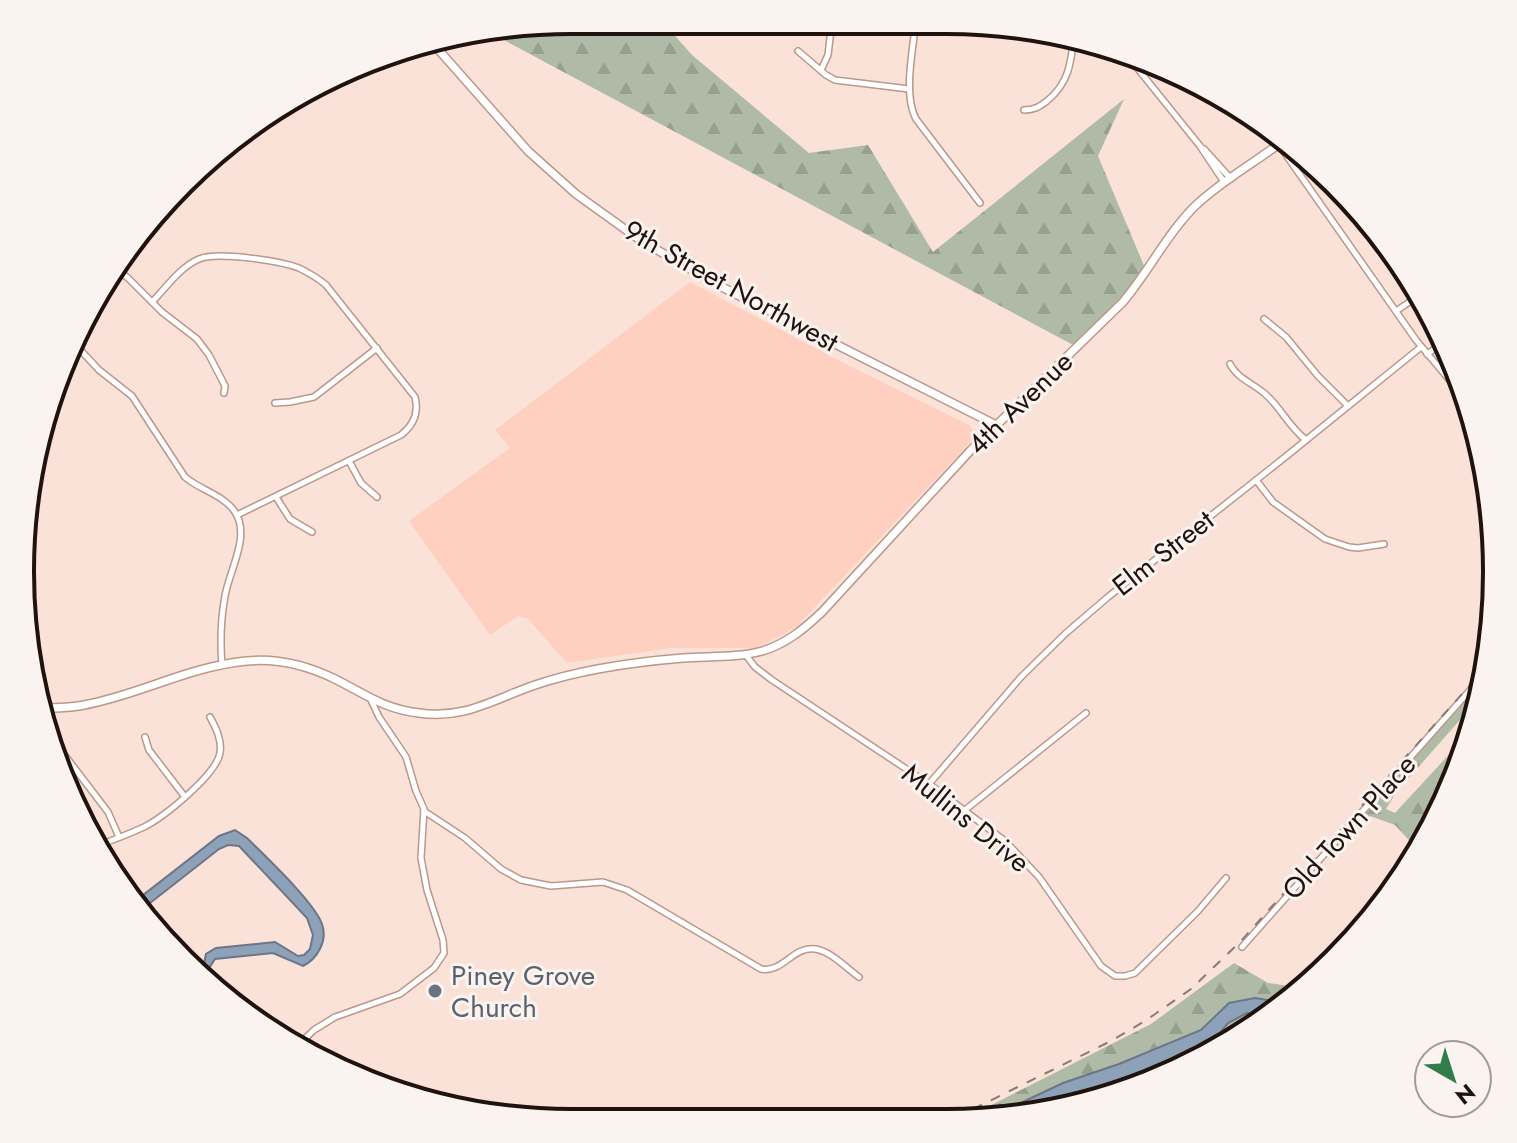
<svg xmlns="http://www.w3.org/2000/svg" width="1517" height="1143" font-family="Jost,sans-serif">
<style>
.built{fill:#ffcfbf}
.forest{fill:url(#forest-firs)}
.water{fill:#8da1b9;stroke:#6c7686;stroke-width:2}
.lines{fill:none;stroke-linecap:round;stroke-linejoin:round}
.street-casing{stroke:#bc978a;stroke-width:8}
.secondary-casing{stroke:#bc978a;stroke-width:10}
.street{stroke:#fff;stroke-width:5}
.secondary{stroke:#fff;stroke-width:7}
.rail{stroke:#8b7972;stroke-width:2;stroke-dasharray:10 10;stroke-linecap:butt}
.worship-dot{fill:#6b7280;stroke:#fbf3f0;stroke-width:3}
.labels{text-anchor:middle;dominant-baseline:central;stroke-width:6;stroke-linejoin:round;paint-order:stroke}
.street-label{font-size:28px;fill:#20130e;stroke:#fbf3f0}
.worship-label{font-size:28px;fill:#5b616d;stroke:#fbf3f0;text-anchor:start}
.rim{fill:none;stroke:#20130e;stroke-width:4}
</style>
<defs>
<pattern id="forest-firs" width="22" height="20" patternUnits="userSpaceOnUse" patternTransform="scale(2)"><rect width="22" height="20" fill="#afbba7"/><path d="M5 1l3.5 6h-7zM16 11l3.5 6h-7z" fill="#96a08f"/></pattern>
</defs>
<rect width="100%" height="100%" fill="#fae2d9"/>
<path class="built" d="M690,282L847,365L969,425L977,435L798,625L783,635L754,648H671L567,663L528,619L518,616L490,635L409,521L510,448L495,430Z"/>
<g class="forest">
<path d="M572,20H661L692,55L809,153L868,145L933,252L1124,99L1098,156L1145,268L1122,299L1075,346L487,31Z"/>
<path d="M1487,676L1481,696L1407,780L1396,779Z"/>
<path d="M1467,735C1462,777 1439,813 1419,851L1395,825L1370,816L1332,857L1330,853L1390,784L1398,789L1386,809L1395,813Z"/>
<path d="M1234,963L1268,983L1303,988L1285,1003L1255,998L1229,1003L1201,1029L1119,1064L1063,1083L989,1118H966L1151,1024Z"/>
<path d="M1248,1013L1269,1016L1252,1030L1156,1081L1032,1114L1223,1029L1228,1022Z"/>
</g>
<g class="water">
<path d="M235,830L247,838C266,857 314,902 322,924C328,941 317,959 303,966L273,953L215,959L208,970V983L201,978L206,954L216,948L275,942L298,956L304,955L310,949L313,935L307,918L239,846L228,845L219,849L140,911L133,903L219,836Z"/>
<path d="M1255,998L1285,1003L1269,1016L1247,1013L1228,1023L1210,1045L1152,1072L1064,1099L1032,1114L1017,1118H989L1063,1083L1119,1064L1201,1030L1229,1003Z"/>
</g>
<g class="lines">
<defs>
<g id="street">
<path d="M916,21C913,48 903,95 916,119L980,203"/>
<path d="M937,21L1072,36"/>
<path d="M798,51L826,75L835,80L909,89"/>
<path d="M1121,51L1138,69L1200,146L1224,182"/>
<path d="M821,70L828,55L832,21"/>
<path d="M1024,110C1034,110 1039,107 1047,101C1069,83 1071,63 1074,36"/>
<path d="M1279,145L1416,340L1467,401"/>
<path d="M1204,149L1231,179"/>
<path d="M116,269L128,278L162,312L197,339L209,355L222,380L225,386L224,393"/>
<path d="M152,302C166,288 180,267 199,259C217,251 280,261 299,268C309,273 318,278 326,285L415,397C419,413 414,425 401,435L237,515"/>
<path d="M1396,311L1420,295"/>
<path d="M1264,319L1286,337L1318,376L1348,406"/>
<path d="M72,341L99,370L132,396L185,477C200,490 224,495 235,512C251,536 229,571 225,596C221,618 220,642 222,665"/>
<path d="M1427,354L1445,342"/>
<path d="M1230,364C1237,378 1252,383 1264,393C1280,406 1288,426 1306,440"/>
<path d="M275,403L290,402L314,397L377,348"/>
<path d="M349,461L361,483L377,497"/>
<path d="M1256,480L1273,502L1325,539L1349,547L1358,548L1384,544"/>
<path d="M276,497L290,519L312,532"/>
<path d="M745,654L755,667L772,680L929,784L1005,841L1039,877L1101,966L1115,976H1125L1135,973L1198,911L1226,878"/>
<path d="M145,737L149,750L185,797"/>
<path d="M63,753L108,812L119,837"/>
<path d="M929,784L1021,677L1066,633L1108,597L1284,458L1421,347"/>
<path d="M965,810L1086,713"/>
<path d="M424,811L465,838L501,869L521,880L551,886L603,882L627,890L761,969C783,973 793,946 815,949C831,951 846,968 859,977"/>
<path d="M97,846C113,840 129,834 144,827C164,817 216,775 220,753C222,740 216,728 210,717"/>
<path d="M1242,947L1487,671"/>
<path d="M297,1046L314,1030L335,1017L400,994L434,968L444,953L443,940L427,890L421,858L424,809L416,791L406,757L379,717L371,700"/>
</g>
<g id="secondary">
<path d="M429,39L528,151L576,194L640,240L718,285L996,425"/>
<path d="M41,708C55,708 70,708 84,705C139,695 190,666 247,661C277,658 308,666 335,679C365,694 384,709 419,713C464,720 494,699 535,685C582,669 634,662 683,658C709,656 737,658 762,651C786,644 804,629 822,612L970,451L1123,302C1149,271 1167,234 1195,206C1221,181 1257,161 1286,139"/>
</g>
</defs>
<use href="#street" class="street-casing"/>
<use href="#secondary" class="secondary-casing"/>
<use href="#street" class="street"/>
<use href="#secondary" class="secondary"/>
<path class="rail" d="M955,1118L1111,1041L1145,1021L1191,989L1241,941L1488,665"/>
</g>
<circle class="worship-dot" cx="435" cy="991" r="8"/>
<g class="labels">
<g class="street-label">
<text transform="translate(731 286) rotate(29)">9th Street Northwest</text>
<text transform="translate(1020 403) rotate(-44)">4th Avenue</text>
<text transform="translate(1163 553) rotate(-38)">Elm Street</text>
<text transform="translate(966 818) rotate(39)">Mullins Drive</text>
<text transform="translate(1349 827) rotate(-48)">Old Town Place</text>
</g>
<g class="worship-label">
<text x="451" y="975">Piney Grove<tspan x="451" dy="32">Church</tspan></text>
</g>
</g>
<path d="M0 0H1517V1143H0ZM571 34H946A537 537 0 0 1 1483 571V572A537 537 0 0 1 946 1109H571A537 537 0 0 1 34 572V571A537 537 0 0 1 571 34Z" fill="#fbf3f0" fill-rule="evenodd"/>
<path class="rim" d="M571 34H946A537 537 0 0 1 1483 571V572A537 537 0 0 1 946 1109H571A537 537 0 0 1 34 572V571A537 537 0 0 1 571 34Z"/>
<g transform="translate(1453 1079) rotate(141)"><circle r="38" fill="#fbf3f0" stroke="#a39996" stroke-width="2"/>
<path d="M0-6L14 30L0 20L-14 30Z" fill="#307c4b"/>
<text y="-12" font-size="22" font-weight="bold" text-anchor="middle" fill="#20130e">N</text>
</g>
</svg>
